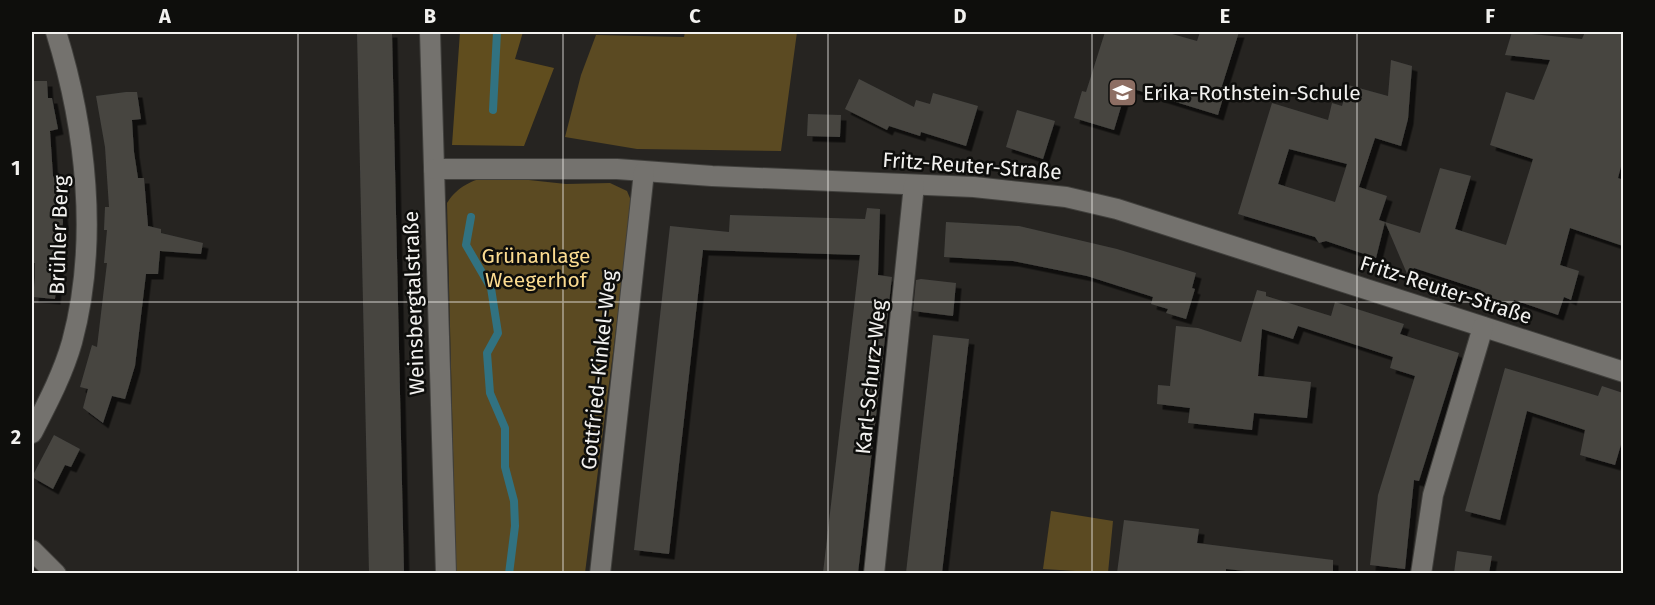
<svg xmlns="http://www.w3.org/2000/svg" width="1655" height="605" font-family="'Fira Sans',sans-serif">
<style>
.green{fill:#5b4a22}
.forest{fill:#604d1e}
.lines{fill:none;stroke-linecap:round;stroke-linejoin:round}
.stream{stroke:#317281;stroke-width:8}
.building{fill:#464541;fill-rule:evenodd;filter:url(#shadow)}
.street-casing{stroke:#41403d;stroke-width:22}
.street{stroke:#74726e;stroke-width:20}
.grid{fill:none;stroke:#f2f1ef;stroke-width:1.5;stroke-opacity:0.55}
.labels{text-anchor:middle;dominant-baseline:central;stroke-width:5;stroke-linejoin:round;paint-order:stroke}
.poi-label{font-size:21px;fill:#f2f1ef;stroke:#0e0e0c;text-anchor:start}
.street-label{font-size:21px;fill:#f2f1ef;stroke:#0e0e0c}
.park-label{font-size:21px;fill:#fbdb90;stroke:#0e0e0c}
.neatline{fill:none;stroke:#f2f1ef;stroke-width:2}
.grid-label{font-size:20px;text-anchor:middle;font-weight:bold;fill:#f2f1ef}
</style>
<defs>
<filter id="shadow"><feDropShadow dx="5.5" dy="5.5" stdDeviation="0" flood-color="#0009"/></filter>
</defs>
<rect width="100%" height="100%" fill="#262421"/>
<g class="green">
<path d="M685,32H797L781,151L637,149L565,137L581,75L596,35L684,37Z"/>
<path d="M491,176L566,184L610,183L627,191L632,203L585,573H456L447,203C458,186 472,180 491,176Z"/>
<path d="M1051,511L1113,521L1108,573L1043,569Z"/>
</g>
<path class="forest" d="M460,32H523L515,59L554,68L524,146L452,145Z"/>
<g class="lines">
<g class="stream">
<path d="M493,110L497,32"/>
<path d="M471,217L466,245L491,288L498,333L487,353L490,393L505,428V467L514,501L515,526L509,574"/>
</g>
</g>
<g class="building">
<path d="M357,32H392L404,573H369Z"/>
<path d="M1105,32H1165L1197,41L1200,32H1239L1222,86L1226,88L1218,115L1127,87L1114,130L1074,118L1082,91L1086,92Z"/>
<path d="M1512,32L1582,39L1585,32H1623V159L1618,178L1623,180V246L1570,228L1560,265L1579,271L1571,300L1564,297L1558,315L1514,300L1512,306L1479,295L1481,290L1414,268L1408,276L1385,222L1420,233L1440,168L1471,176L1455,229L1506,245L1533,159L1490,145L1506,92L1534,100L1550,60L1505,55Z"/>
<path d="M1391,60L1412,66L1408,119L1401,146L1375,138L1359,187L1387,196L1379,220L1385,222L1376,258L1326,241L1319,243L1315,237L1238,214L1272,103L1328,120L1332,103L1342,106L1348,85L1388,96ZM1289,149L1347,164L1335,202L1278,184Z"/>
<path d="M859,79L914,107L916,100L930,104L933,93L978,106L966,146L921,132L920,136L889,126L887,130L845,109Z"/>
<path d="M32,81H47L48,98H52L58,129L50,131L53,176H59L63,222L55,299L33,297L35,277V263H32L34,206H32Z"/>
<path d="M126,92H137L141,119L132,120L134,152L138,178H144L148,226L161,229V233L203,243L201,254L160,251L158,274H146L135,366L125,399L112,396L103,423L83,408L88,389L80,387L92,345L97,347L107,263H104L107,230H104L105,207H109L105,147L96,96Z"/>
<path d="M1017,110L1055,121L1043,159L1006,147Z"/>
<path d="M808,114L841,115L840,137L807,136Z"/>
<path d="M867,208L880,209L878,275L892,277L858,573H823L860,255L703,250L669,554L634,550L670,226L729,232L730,215L865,219Z"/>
<path d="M946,222L1019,226L1117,249L1196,273L1192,288L1195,289L1186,319L1166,313L1168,309L1151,304L1153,297L1087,276L1013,261L944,257Z"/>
<path d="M921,279L956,283L953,316L913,311L916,280Z"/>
<path d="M1257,290L1266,292V296L1331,316L1335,302L1404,324L1400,334L1459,353L1419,481L1414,480L1405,569L1370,565L1378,495L1415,376L1390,368L1393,357L1298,326L1293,339L1262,329L1258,376L1311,382L1307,418L1254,413L1252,430L1188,423L1190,408L1157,404L1158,385L1170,386L1176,326L1198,328L1241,342Z"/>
<path d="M933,335L969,339L942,573H906Z"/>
<path d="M1505,368L1598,396L1602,386L1623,393V438L1615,465L1580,455L1585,430L1527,411L1500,520L1465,511Z"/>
<path d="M54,435L80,449L71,467L65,465L53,489L32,477Z"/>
<path d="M1124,520L1199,529L1197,543L1333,560V573H1265L1226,569V573H1117Z"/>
<path d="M1457,551L1492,556L1489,573H1454Z"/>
</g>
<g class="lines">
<defs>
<g id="street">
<path d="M430,32L446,574"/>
<path d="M434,169H617L712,176L974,187L1066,197L1117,209L1624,372"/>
<path d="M32,433C47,404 63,374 72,342C99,242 86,128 56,32"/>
<path d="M32,550L56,574"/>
<path d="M600,574L644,172"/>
<path d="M874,574L914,185"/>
<path d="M1421,574L1433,495L1483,327"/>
</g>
</defs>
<use href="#street" class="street-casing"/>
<use href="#street" class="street"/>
</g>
<path class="grid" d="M298,32V574M563,32V574M828,32V574M1092,32V574M1357,32V574M32,302H1624"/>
<defs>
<symbol id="school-square" viewBox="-11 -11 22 22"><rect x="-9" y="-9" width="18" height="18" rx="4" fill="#8d6e63" stroke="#0e0e0c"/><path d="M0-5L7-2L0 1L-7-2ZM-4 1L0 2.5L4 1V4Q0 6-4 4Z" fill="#fff"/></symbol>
</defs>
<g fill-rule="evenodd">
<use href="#school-square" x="1106" y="76" width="33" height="33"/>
</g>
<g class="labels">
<g class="poi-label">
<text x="1143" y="93">Erika-Rothstein-Schule</text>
</g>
<g class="street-label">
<text transform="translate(972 166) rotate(4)">Fritz-Reuter-Straße</text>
<text transform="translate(59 235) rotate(-88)">Brühler Berg</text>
<text transform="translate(1446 290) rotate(18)">Fritz-Reuter-Straße</text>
<text transform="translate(414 303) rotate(-92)">Weinsbergtalstraße</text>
<text transform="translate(599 370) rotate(-84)">Gottfried-Kinkel-Weg</text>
<text transform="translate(871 377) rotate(-84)">Karl-Schurz-Weg</text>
</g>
<g class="park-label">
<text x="536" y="256">Grünanlage<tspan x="536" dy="24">Weegerhof</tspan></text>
</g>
</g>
<rect width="1655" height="605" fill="none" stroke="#0e0e0c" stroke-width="66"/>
<rect x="33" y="33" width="1589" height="539" class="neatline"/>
<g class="grid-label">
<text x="165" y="23">A</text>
<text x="430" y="23">B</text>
<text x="695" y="23">C</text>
<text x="960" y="23">D</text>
<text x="1225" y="23">E</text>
<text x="1490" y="23">F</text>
<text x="16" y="175">1</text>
<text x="16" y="444">2</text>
</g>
</svg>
